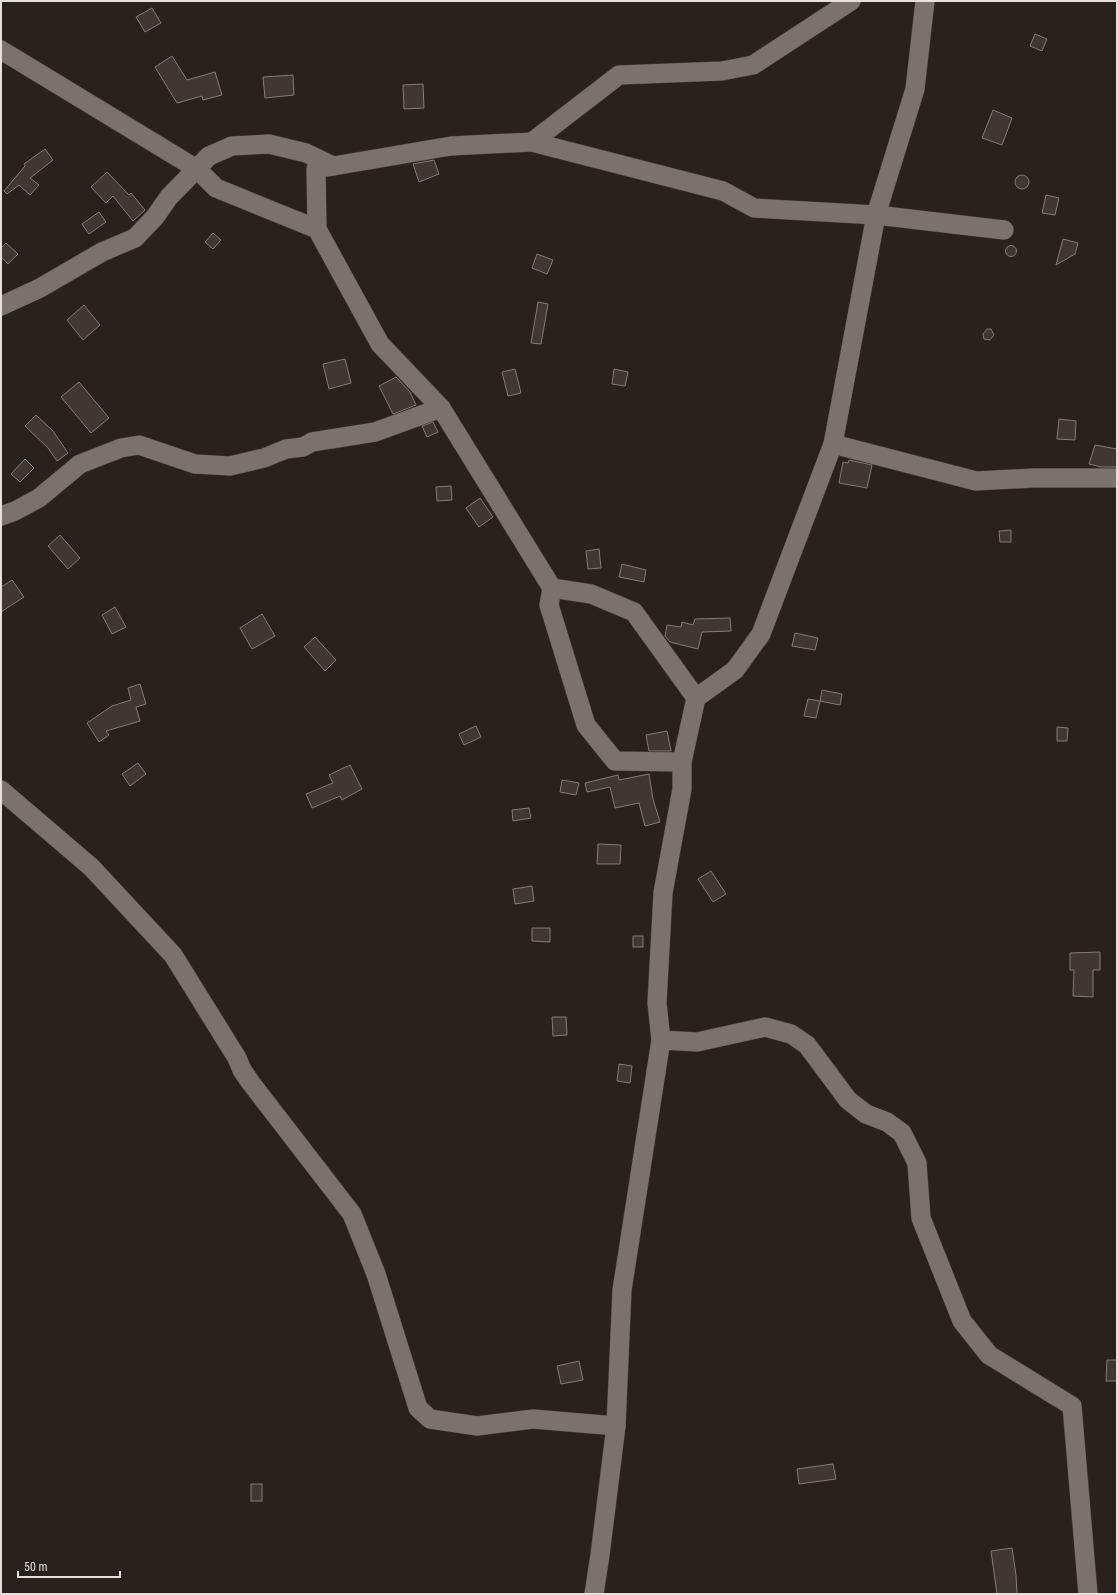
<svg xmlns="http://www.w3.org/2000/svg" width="1118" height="1595" font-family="'Roboto Condensed',sans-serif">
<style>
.building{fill:#403734;stroke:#857b77}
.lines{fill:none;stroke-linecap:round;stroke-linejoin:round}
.minor-casing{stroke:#453e3b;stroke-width:20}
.minor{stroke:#7b716d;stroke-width:19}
</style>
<rect width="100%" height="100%" fill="#29211e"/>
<g class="building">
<path d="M152,8L161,23L145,32L136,17Z"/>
<path d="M1035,34L1047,39L1042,51L1030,46Z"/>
<path d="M172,56L187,80L215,72L222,95L203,100L202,96L177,103L155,67Z"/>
<path d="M293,75L294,95L265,98L263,77Z"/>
<path d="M423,84L424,108L404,109L403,85Z"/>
<path d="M993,110L1012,118L1002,145L982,138Z"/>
<path d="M45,149L53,160L30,178L39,185L30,195L19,185L7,194L4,191L25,166L24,164Z"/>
<path d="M434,160L439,174L419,182L413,164Z"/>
<path d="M107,172L129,195L131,193L145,210L133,221L113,196L106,203L91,187Z"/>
<circle cx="1022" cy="182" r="7"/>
<path d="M1046,195L1059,198L1055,215L1042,213Z"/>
<path d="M99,212L106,222L89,234L82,224Z"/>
<path d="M213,233L221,240L213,249L205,242Z"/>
<path d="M1063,239L1078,243L1075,254L1056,265Z"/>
<path d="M6,243L18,254L8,264L1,257V248Z"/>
<circle cx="1011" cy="251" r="5.5"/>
<path d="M537,254L553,260L547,274L532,268Z"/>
<path d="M538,302L548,304L541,344L531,343Z"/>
<path d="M84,305L100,325L83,340L67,320Z"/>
<path d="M987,329H991L994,335L990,340L984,339L983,334Z"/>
<path d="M345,359L351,383L329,389L323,364Z"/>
<path d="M515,369L521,393L508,396L502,372Z"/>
<path d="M614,369L628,372L625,386L612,384Z"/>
<path d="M396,377L410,392L416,405L393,414L379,386Z"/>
<path d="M79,382L109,418L91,433L61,397Z"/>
<path d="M36,415L53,431L68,453L57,461L48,448L25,426Z"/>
<path d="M1059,419L1076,421L1075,440L1057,439Z"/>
<path d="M433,422L438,432L427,437L422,426Z"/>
<path d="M1095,445L1117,449V467H1101L1089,464Z"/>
<path d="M25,459L34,468L20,482L11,474Z"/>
<path d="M849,460L872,465L867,488L839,483L843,462L848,463Z"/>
<path d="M451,486L452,500L437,501L436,487Z"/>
<path d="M480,498L493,517L479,527L466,508Z"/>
<path d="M1011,530V542H1000L999,531Z"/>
<path d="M60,535L80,558L68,569L48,546Z"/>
<path d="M599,549L601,568L588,569L586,551Z"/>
<path d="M622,564L646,570L644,582L619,577Z"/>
<path d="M12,580L24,597L1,612V587Z"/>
<path d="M115,607L126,627L112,634L102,615Z"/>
<path d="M262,614L275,636L252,649L240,628Z"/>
<path d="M730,618L731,631L702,632L698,649L670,642L665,636L667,625L681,627L682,622L693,625L695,619Z"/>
<path d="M795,633L818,638L815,650L792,646Z"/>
<path d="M315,637L336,660L325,671L304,647Z"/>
<path d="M140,684L146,704L136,707L140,721L106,731L109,735L99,742L87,723L112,706L131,700L128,688Z"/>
<path d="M822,690L842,694L840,705L820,701Z"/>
<path d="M808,699L820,701L816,718L804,716Z"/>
<path d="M476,726L481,737L464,745L459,734Z"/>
<path d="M1057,727L1068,728L1067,741H1057Z"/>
<path d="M667,731L671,751H649L646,735Z"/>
<path d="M138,763L146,774L130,786L122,774Z"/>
<path d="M350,765L362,789L342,800L340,796L312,808L306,794L333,783L329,775Z"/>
<path d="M649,774L653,799L660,822L645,826L639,803L615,808L610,787L587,792L585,783L618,775L619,780Z"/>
<path d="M562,780L579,783L576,795L560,792Z"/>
<path d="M529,808L531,818L513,821L512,810Z"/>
<path d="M598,844L621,845L620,864H597Z"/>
<path d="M711,871L726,894L713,902L698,879Z"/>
<path d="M532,886L534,901L515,904L513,889Z"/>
<path d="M532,928H550V942L532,941Z"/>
<rect x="633" y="936" width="10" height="11"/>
<path d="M1100,952V970H1093V997L1073,996L1074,970H1070V953Z"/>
<path d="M552,1017H566L567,1035L553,1036Z"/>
<path d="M619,1064L632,1066L630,1083L617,1081Z"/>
<path d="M1107,1360H1117V1381H1106Z"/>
<path d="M579,1361L583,1380L561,1384L557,1366Z"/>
<path d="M833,1464L836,1479L799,1484L797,1469Z"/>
<rect x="251" y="1484" width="11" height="17"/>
<path d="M1012,1548L1016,1575L1017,1594H997L991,1551Z"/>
</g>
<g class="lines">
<defs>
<g id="minor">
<path d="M1,50L197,169L216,188L317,229L380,344L441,408L552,588L549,605L586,725L615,761L682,762"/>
<path d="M532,142L619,75L722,71L753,65L851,1"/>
<path d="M317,229L316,169L451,146L532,142L723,191L754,208L876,215L1004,230"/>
<path d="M1,306L40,288L102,252L135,238L155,217L169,197L209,156L232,146L269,144L306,153L333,166"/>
<path d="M833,444L976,481L1034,478H1117"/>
<path d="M1,516L15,511L39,498L80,464L121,448L139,445L195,464L230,466L264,458L286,449L303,447L312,442L375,432L441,408"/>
<path d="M552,588L591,594L634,612L696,698"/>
<path d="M1,790L91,867L173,955L237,1058L242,1070L251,1083L352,1214L376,1274L418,1408L430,1419L477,1426L533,1419L616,1426"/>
<path d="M661,1040L697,1042L765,1027L791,1034L807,1045L848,1100L866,1114L887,1122L902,1133L917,1163L921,1218L962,1321L989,1355L1072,1406L1088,1594"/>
<path d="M594,1594L600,1555L616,1426L622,1290L661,1040L657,1003L663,893L682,789V762L696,698L735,670L761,634L833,444L876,215L915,89L925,1"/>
</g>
</defs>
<use href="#minor" class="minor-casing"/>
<use href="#minor" class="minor"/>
</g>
<rect width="1118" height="1595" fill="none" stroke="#e5dfde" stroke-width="4"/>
<path d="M18 1571v6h102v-6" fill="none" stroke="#e5dfde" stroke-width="2"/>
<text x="24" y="1571" font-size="12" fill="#e5dfde" stroke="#29211e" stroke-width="3" paint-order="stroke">50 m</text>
</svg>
